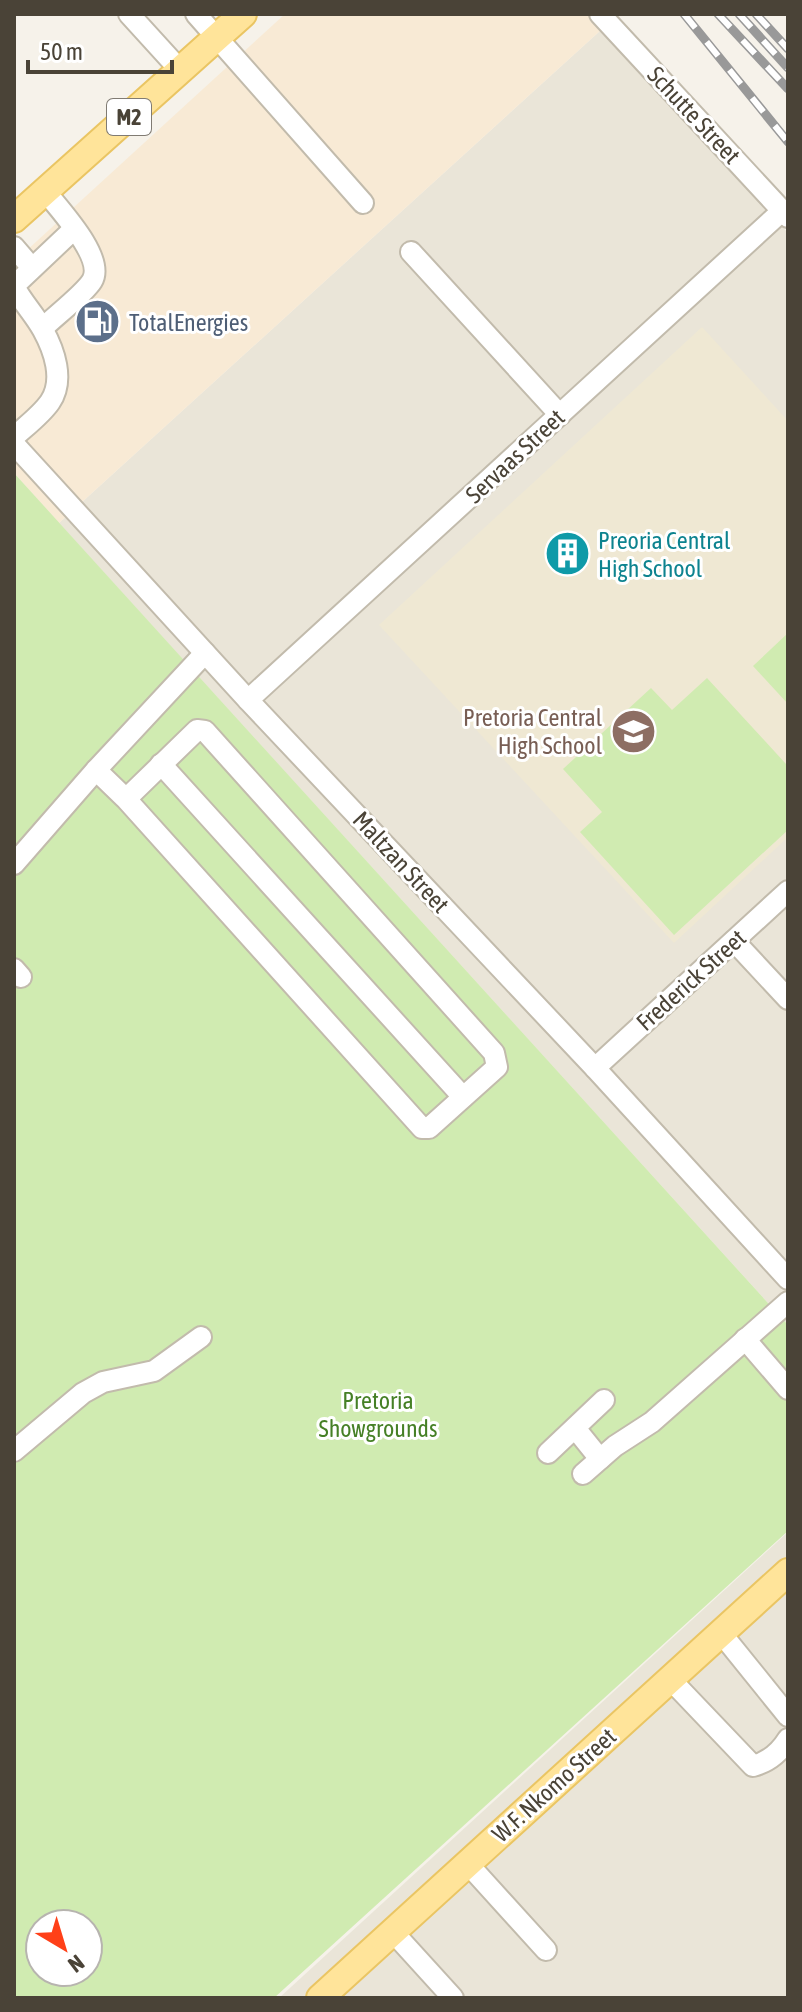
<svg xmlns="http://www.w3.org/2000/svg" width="802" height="2012" font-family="'Asap Condensed',sans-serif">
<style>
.residential{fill:#eae5d8}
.commercial{fill:#f8ead5}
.education{fill:#efe8d3}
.green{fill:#d0ebb1;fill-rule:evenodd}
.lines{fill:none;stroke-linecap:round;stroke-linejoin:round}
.minor-casing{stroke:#c2bbac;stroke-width:24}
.major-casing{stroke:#eac563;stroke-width:30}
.minor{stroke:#fff;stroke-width:20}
.major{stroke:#ffe49a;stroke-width:26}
.rail-casing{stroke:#999;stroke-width:9}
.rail{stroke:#fff;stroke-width:6;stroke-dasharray:18;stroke-linecap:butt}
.labels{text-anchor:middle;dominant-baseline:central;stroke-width:6;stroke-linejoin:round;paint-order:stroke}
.shield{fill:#fff;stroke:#807b73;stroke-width:2}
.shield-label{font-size:22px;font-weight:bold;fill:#4a4337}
.street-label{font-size:24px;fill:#4a4337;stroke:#fff}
.service-label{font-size:24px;fill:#4e5e75;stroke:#fff;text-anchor:start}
.culture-label{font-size:24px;fill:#0d838f;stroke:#fff;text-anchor:start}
.education-label{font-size:24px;fill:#785e54;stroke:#fff;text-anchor:end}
.park-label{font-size:24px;fill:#468026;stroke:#fff}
</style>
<rect width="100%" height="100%" fill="#f6f2ea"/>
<g class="residential">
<path d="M601,30L788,233V1325L59,523Z"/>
<path d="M788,1532V1998H279Z"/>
</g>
<path class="commercial" d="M285,14H586L601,30L59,523L14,473V262Z"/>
<path class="education" d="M702,327L788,421V837L674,943L379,625Z"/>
<g class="green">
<path d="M14,473L788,1325V1531L274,1998H14ZM40,1924H88V1972H40Z"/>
<path d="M788,633V704L753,666Z"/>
<path d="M707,678L786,764L788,762V830L674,935L580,832L602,812L563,769L651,688L672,710Z"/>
</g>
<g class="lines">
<defs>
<g id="minor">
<path d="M129,14L180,70"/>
<path d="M196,14L363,203"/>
<path d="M600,14L788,217"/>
<path d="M14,247L32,268"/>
<path d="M411,252L560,415"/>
<path d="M43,328C55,316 84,294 92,281C106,258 59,209 45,191"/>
<path d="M14,437C26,426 41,415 50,402C65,380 54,350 43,330C35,315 23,303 15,288L18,282L74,229"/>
<path d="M14,444L248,700L595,1068L788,1279"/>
<path d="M248,700L782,211"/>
<path d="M161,764L463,1097"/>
<path d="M96,770L126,799L422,1128H429L497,1067L494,1053L205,731L197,730L126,799"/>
<path d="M14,864L96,770L205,653"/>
<path d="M734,941L788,999"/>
<path d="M14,969L21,977"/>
<path d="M595,1068L788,891"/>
<path d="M745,1339L788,1389"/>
<path d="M575,1428L600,1459"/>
<path d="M14,1451L83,1393L103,1382L154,1371L201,1337"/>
<path d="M548,1453L604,1400"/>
<path d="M583,1474L615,1446L652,1422L788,1302"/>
<path d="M721,1633L788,1716"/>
<path d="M670,1679L753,1766C768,1762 780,1752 788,1739"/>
<path d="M468,1864L546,1950"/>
<path d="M393,1932L453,1998"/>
</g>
<g id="major">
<path d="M14,219L243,14"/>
<path d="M320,1998L788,1572"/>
</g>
</defs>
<use href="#minor" class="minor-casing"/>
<use href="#major" class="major-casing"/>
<use href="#minor" class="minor"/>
<use href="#major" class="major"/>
<defs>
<g id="rail">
<path d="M684,14L788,142"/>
<path d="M718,14L788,89"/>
<path d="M739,14L788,68"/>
<path d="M756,14L788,49"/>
</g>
</defs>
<use href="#rail" class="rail-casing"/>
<use href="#rail" class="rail"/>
</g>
<defs>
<symbol id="fuel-disc" viewBox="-11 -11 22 22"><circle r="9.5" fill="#5c6f8a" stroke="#fff"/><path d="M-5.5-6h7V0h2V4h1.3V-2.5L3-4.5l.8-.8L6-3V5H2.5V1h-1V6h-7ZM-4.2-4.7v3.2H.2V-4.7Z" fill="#fff"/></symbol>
<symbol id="building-disc" viewBox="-11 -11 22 22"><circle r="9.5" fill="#0f9aa8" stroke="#fff"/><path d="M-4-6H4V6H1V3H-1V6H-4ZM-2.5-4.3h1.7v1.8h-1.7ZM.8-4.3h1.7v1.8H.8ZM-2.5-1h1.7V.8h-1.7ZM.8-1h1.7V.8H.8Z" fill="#fff"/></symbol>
<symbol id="school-disc" viewBox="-11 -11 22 22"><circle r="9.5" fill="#8d6e63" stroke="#fff"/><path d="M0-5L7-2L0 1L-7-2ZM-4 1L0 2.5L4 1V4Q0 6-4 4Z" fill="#fff"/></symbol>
</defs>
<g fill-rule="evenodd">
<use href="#fuel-disc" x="72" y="296" width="51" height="51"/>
<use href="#building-disc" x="542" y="528" width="51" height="51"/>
<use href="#school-disc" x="608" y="706" width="51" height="51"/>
</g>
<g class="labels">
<rect class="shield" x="107" y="99" width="44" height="36" rx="6"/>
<g class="shield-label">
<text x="129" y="117">M2</text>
</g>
<g class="street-label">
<text transform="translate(694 115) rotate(47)">Schutte Street</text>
<text transform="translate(515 456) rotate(-43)">Servaas Street</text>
<text transform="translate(401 862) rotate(47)">Maltzan Street</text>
<text transform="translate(691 980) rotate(-42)">Frederick Street</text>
<text transform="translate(554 1785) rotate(-42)">W.F. Nkomo Street</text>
</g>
<g class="service-label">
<text x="129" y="322">TotalEnergies</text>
</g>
<g class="culture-label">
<text x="598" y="540">Preoria Central<tspan x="598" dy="28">High School</tspan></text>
</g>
<g class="education-label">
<text x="602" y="717">Pretoria Central<tspan x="602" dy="28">High School</tspan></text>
</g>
<g class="park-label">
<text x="378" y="1400">Pretoria<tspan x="378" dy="28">Showgrounds</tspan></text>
</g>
</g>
<rect width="802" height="2012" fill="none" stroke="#4a4337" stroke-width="32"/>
<g transform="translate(64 1948) rotate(142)"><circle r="38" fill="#ffffff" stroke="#b7b4af" stroke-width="2"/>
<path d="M0-6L14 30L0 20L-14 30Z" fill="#ff4018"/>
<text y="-12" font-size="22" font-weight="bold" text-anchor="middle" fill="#4a4337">N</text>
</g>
<path d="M28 60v12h144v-12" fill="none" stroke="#4a4337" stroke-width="4"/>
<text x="40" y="60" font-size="24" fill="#4a4337" stroke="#ffffff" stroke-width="6" paint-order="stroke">50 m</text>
</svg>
